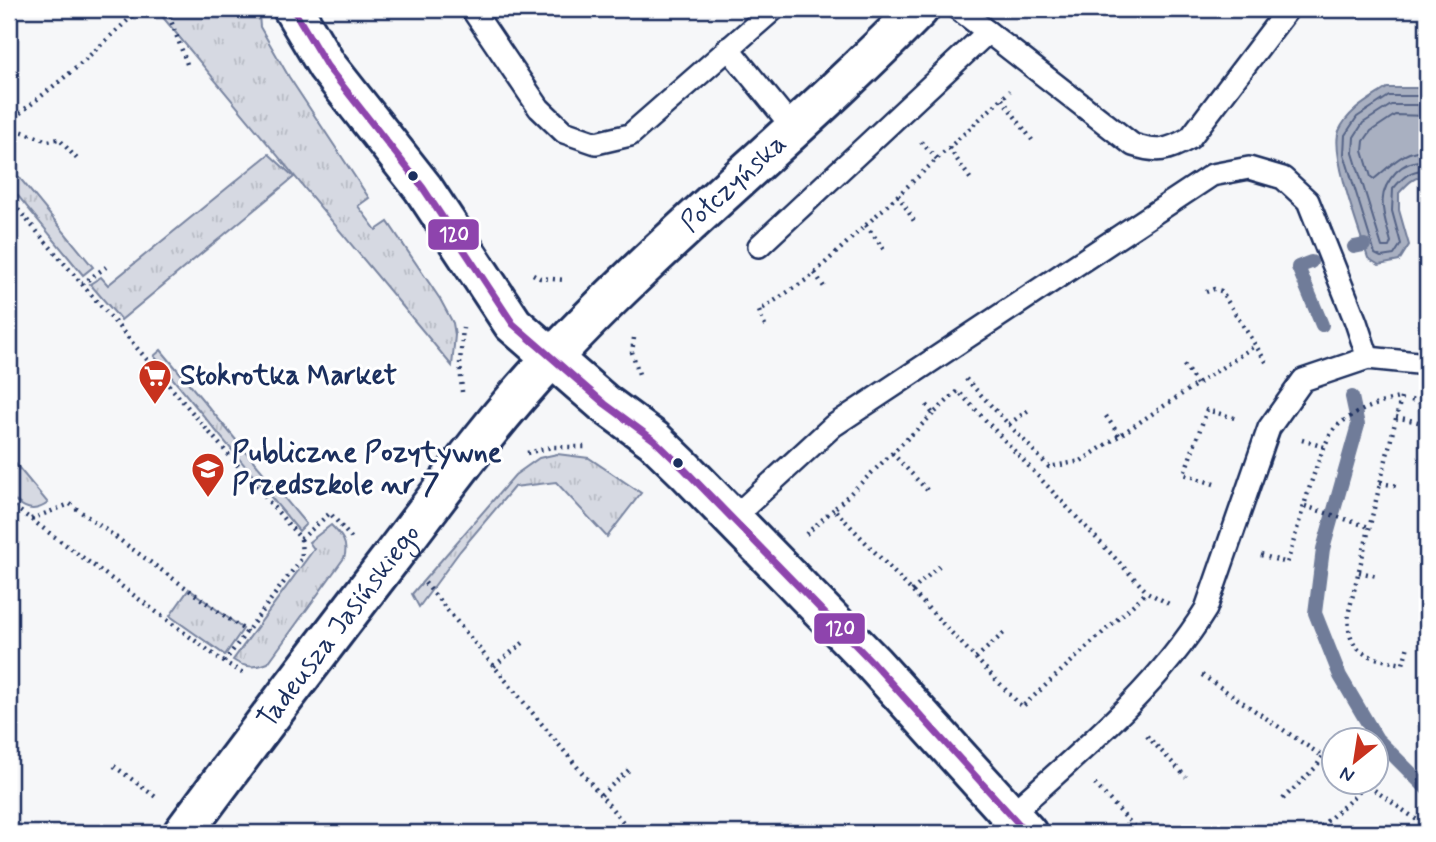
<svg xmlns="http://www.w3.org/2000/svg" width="1436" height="842" font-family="Mynerve,sans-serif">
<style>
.grass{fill:url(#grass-tufts);stroke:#7884a0;stroke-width:2}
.water{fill:#a9b0c1;stroke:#707c99;stroke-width:2}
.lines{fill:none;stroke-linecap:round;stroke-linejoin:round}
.shore{stroke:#546386;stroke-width:2}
.stream{stroke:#707c99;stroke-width:14}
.lane-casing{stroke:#1b2f5e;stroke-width:26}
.street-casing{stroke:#1b2f5e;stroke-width:44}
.secondary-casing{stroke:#1b2f5e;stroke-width:44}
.path{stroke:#1b2f5e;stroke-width:4.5;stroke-dasharray:2 5;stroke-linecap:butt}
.lane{stroke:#fff;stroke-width:21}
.street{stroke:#fff;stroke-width:38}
.secondary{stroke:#fff;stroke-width:38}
.bus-1-casing{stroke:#fff;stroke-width:12}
.bus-1{stroke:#8e44ad;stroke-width:7}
.bus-dot{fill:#1b2f5e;stroke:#fff;stroke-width:2.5}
.labels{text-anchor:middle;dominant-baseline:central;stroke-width:6;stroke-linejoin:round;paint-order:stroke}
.street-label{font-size:28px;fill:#1b2f5e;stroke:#fff}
.poi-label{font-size:28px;font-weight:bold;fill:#1b2f5e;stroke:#fff;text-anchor:start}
.line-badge{stroke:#fff;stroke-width:2.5}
.badge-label{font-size:19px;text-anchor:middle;font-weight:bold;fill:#fff}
</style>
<defs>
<pattern id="grass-tufts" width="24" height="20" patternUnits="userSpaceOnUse" patternTransform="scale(1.75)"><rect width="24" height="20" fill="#d6d9e2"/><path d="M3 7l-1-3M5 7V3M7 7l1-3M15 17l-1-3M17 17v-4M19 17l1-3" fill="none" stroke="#b7bbc4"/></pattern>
</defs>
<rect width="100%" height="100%" fill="#f6f7f9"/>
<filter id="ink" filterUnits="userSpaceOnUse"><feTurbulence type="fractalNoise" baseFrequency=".0143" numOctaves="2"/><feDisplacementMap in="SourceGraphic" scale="14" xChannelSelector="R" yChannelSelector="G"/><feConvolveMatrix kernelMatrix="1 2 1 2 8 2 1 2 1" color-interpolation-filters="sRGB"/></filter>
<g filter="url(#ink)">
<g class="grass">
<path d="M156,9H256L259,15L260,27L289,77L369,198L358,206L376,230L388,222L440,299L453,323L455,335L452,366Z"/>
<path d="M269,154L294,177L121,320L90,284L101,277L108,285Z"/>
<path d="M9,171L19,177L93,267L83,275L9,185Z"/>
<path d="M161,350L306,524L299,531L154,356Z"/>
<path d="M557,454L589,458L641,493L607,537L556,482L514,487L460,551L419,607L412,594L515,475L539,458Z"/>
<path d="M9,456L48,503C32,515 23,507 9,496Z"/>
<path d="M331,525C341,535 349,543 344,558L268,663C255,668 245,668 233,660L314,549L309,542Z"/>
<path d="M189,589L243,629L225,655L170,616Z"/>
</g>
<path class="water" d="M1387,88H1422L1427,91V176C1414,176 1408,183 1399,193V210L1409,245L1399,261L1379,265L1368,258C1360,233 1330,153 1339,131C1348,110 1369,100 1387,88Z"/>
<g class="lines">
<g class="shore">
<path d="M1427,96H1389L1357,117L1345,135L1344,154L1375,254L1381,257L1394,255L1401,244L1392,211L1393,189C1403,177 1411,169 1427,170"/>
<path d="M1427,105H1391L1363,123L1354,137L1353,153L1382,247H1389L1391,242C1384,215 1374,195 1396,172C1405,163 1415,160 1427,161"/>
<path d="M1427,116L1395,115L1371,131L1364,141L1363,151L1371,177L1374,179C1392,165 1402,150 1427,150"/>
</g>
<g class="stream">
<path d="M1354,247L1364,245"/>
<path d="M1311,262L1298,267L1322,325"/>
<path d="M1352,397L1358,425L1323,549L1315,613L1340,676L1377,739L1427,789"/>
</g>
<defs>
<g id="lane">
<path d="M472,9L539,108L564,132L596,143L630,135L774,9"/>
<path d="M958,9L988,32"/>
<path d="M728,48L794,129"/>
<path d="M759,246L988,32L1133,145C1158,153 1167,151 1190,138L1288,9"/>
<path d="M733,518L833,426L1212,175L1249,168L1283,178L1308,201L1356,322L1368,358"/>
<path d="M1010,815C1080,752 1156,690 1206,609L1269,428L1303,380L1368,358L1427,364"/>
</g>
<g id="street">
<path id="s1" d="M183,833C251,741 321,649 391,558C443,490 493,420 552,358C667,235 801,130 919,9"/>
</g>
<path id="secondary" d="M293,9L327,66L423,188L513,324L605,404L654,440L685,470L873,663L1027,833"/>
</defs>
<use href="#lane" class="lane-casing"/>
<use href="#street" class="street-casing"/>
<use href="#secondary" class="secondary-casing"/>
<g class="path">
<path d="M171,9L170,18L187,64"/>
<path d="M1002,99L1032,140"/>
<path d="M9,122L76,68L140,9"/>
<path d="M9,127L48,141L59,139L77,159"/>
<path d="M921,142L937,159"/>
<path d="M949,148L972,181"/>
<path d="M898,195L914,221"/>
<path d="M9,199L301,539L330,513L353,540"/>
<path d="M866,225L885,251"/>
<path d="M815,273L826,290"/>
<path d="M533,274L540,278L565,280"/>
<path d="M82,284L106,267"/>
<path d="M1206,292L1214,289L1221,291L1268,365"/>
<path d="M765,326L759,311L809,278L1010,91"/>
<path d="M634,338L632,352L639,374"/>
<path d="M1184,365L1197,384"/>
<path d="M966,379L1049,467L1081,461L1256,345"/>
<path d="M462,392L460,362L463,328"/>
<path d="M1401,398L1349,611C1345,654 1366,657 1403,664L1408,646"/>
<path d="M1411,400L1427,404"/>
<path d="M927,405L933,414L958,391L1147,592L1169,604"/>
<path d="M933,414L834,509L1022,707L1147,592"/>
<path d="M1106,416L1119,435"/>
<path d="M1396,417L1427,424"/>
<path d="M1009,424L1030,409"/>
<path d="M1302,440L1324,447"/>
<path d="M527,453L552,447H588"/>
<path d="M892,453L927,490"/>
<path d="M1380,483L1398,486"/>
<path d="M1214,484L1184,474L1207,410L1238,419"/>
<path d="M9,503L224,662L247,675"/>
<path d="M1305,506L1369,527"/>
<path d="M31,519L70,504L247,632"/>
<path d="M806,534L834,509"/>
<path d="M1261,555L1287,563C1296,536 1319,443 1336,427C1351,413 1379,402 1399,398"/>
<path d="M1359,572L1377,576"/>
<path d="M425,583L632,833"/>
<path d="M912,591L942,563"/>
<path d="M976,658L1006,631"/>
<path d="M224,662L302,558L301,539"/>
<path d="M494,666L524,642"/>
<path d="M1202,675L1334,764"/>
<path d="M1147,736L1186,777"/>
<path d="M114,766L157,798"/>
<path d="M1363,782L1427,827"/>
<path d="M1095,784L1140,833"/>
<path d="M601,795L631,768"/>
<path d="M1283,799L1316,767L1323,756"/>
<path d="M1316,831L1356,795L1364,783"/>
<path d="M739,833L741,831L743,833"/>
</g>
<use href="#lane" class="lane"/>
<use href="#street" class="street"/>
<use href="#secondary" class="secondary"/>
<defs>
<path id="bus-1" d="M293,9L327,66L423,188L513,324L605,404L654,440L685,470L873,663L1027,833"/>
</defs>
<use href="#bus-1" class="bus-1-casing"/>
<use href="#bus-1" class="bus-1"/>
</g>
</g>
<defs>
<symbol id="supermarket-pin" viewBox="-11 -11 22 30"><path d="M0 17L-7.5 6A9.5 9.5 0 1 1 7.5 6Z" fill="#c8321e" stroke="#fff"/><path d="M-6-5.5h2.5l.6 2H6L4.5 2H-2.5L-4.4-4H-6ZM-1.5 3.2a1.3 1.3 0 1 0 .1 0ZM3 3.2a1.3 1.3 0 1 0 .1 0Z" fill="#fff"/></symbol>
<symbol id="school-pin" viewBox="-11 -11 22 30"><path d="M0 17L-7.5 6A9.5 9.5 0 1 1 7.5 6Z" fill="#c8321e" stroke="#fff"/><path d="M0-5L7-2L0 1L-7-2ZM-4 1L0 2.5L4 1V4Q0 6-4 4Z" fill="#fff"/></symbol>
</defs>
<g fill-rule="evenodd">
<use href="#supermarket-pin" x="136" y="357" width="38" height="52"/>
<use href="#school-pin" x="189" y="450" width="38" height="52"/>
</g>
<g class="bus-dot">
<circle cx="413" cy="176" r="6"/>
<circle cx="678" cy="463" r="6"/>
</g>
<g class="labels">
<g class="street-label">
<text stroke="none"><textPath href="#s1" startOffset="854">Połczyńska</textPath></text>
<text stroke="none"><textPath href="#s1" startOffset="259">Tadeusza Jasińskiego</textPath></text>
</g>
<g class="poi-label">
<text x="180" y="376">Stokrotka Market</text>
<text x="232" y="453">Publiczne Pozytywne<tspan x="232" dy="32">Przedszkole nr 7</tspan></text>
</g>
</g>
<g class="line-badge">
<rect x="427" y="218" width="53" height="33" rx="7" fill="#8e44ad"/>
<rect x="813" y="612" width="53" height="33" rx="7" fill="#8e44ad"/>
</g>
<g class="badge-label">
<text x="454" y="241">120</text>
<text x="840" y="635">120</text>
</g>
<rect width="1436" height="842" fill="none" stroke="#fff" stroke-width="35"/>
<rect x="18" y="18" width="1401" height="807" fill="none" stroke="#1b2f5e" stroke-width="2.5" filter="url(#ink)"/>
<g transform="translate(1355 761) rotate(210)"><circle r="33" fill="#ffffff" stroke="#a4acbf" stroke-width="2"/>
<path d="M0-5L12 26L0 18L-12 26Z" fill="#c8321e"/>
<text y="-10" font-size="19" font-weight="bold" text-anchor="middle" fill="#1b2f5e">N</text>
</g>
</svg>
